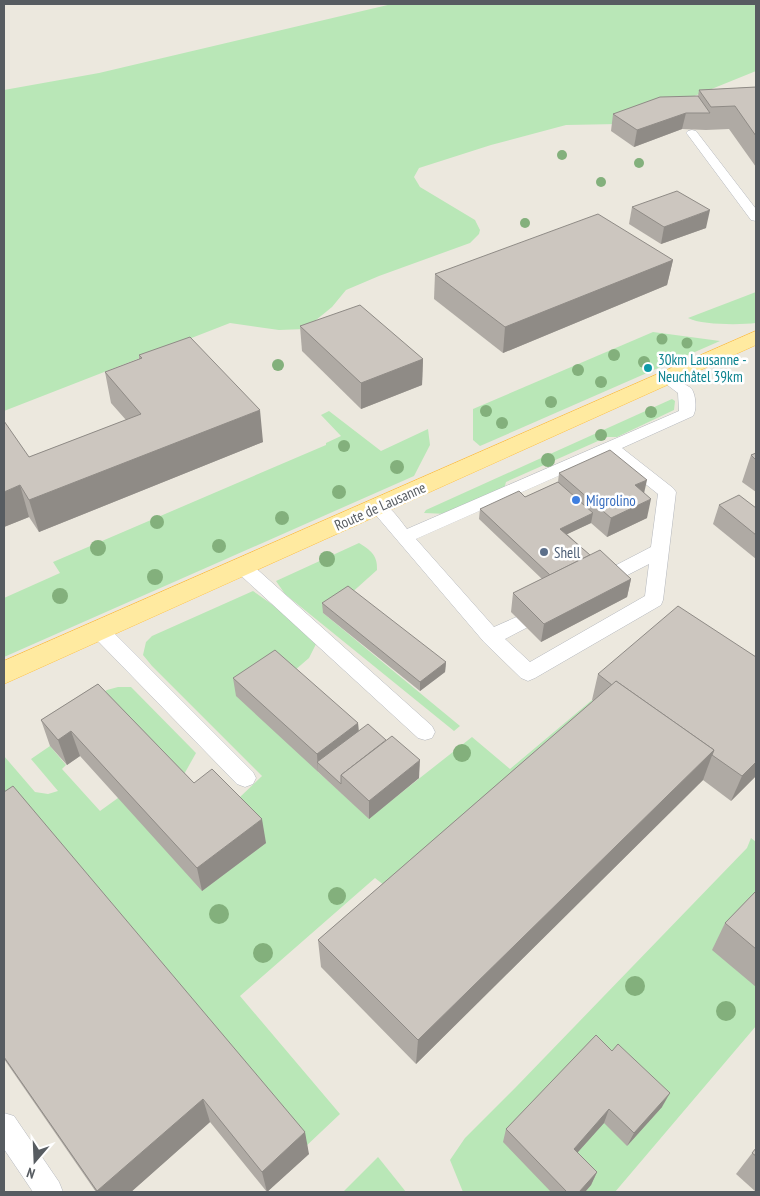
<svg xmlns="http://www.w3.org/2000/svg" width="760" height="1196" font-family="'PT Sans Narrow',sans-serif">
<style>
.green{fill:#b9e7b7}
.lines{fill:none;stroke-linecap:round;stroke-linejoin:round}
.lane-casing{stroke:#b4b7bd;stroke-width:1}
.primary-casing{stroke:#fec045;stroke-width:1}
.lane{fill:#fff;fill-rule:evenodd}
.primary{fill:#ffeaa0;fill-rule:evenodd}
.tree{fill:#83b07c}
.wall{fill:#afaaa4}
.shaded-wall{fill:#8f8b86}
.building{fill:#ccc6bf;stroke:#8f8b86}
.culture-dot{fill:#0f9aa8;stroke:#fff;stroke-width:2}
.shop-dot{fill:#3f7fe0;stroke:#fff;stroke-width:2}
.service-dot{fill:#5c6f8a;stroke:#fff;stroke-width:2}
.labels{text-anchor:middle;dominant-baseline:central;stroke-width:5;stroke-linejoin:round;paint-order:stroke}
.culture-label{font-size:15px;fill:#0d838f;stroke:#fff;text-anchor:start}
.shop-label{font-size:15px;fill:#366cbe;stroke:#fff;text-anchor:start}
.street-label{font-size:15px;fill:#575c61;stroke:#fff}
.service-label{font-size:15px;fill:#4e5e75;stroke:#fff;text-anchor:start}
</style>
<rect width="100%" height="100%" fill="#ece8de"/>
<g class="green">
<path d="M392,4H756V71L635,120L618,124L566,125L491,145L419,168L414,177L420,187L475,220L480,230L479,234L470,243L379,276L346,290L332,307L305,329L279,330L230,323L4,411V90L99,73Z"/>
<path d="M756,292V323C740,325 701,325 688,318Z"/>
<path d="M653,332L720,341L480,446L473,440V409Z"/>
<path d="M672,399L675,401L674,410L617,437H607L506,482L504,489L448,514L424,513L426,510Z"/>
<path d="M329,411L381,451L428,429L430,445L414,476L4,657V598L60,573L53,562L326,445V443L341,436L321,415Z"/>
<path d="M359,543C370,550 378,555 377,570L348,596L323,613L460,726L454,731L285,594L276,581Z"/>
<path d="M253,591L304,627L316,644L309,658L287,677L318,772L369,818L472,737L510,769L592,700L609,712L399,897L375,878L240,996L340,1114L304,1148L4,790V756L35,792L48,794L58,791L31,759L50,746L66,765L62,769L100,811L118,798L240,797L262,776L152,666L143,655L146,642L152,636Z"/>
<path d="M118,687H131L196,753L178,785L93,699L107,690Z"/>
<path d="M751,838L756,842V1026L615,1192H463L450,1160L465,1138L517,1086L747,848Z"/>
<path d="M378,1157L406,1192H343Z"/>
</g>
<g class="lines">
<defs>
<g id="lane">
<path d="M692,130L696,131L756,209V221L751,220L688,135L686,133L688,131Z"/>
<path d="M666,373L691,388C696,394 697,410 693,416L622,448L673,488L676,492L663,600L661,605L535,678L528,681L521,678L484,642L369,507L372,503C387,499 398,518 407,529L679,411L678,393L658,378L661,375ZM608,454L658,494L651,547L599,574L597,579L599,584L606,586L649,564L645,596L530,662L505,639L528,627L531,622L528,617L521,615L494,627L416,539Z"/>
<path d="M243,560L249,562L432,726L435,732L432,738L425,740L418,738L237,572L234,567L237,562Z"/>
<path d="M100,624L107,626L253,772L256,778L253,784L245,787L237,784L93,636L90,631L93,626Z"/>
<path d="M4,1113L14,1116L59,1182L63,1192H33L4,1149Z"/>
</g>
<path id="primary" d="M756,331V345L4,684V661Z"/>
</defs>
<use href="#lane" class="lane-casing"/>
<use href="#primary" class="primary-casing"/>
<use href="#lane" class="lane"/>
<use href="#primary" class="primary"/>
</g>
<g class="tree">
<circle cx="562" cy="155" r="5"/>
<circle cx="639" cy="163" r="5"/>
<circle cx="601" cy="182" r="5"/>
<circle cx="525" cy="223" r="5"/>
<circle cx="662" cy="339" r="5.5"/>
<circle cx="687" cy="343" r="5.5"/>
<circle cx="614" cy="355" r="6"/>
<circle cx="644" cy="362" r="6"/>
<circle cx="278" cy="365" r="6"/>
<circle cx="578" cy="370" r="6"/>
<circle cx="601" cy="382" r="6"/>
<circle cx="551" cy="402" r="6"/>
<circle cx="486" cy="411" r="6"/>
<circle cx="651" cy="412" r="6"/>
<circle cx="502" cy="423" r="6"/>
<circle cx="601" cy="435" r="6"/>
<circle cx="344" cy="446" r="6"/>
<circle cx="548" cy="460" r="7"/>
<circle cx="397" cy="467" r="7"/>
<circle cx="339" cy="492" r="7"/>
<circle cx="282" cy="518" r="7"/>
<circle cx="157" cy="522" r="7"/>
<circle cx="219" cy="546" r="7"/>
<circle cx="98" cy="548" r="8"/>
<circle cx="327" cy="559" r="8"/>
<circle cx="155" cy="577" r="8"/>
<circle cx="60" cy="596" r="8"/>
<circle cx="462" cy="753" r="9"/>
<circle cx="337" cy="896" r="9"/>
<circle cx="219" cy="914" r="10"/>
<circle cx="263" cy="953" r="10"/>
<circle cx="635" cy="986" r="10"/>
<circle cx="726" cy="1011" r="10"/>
</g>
<g class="wall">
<path d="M756,87V167L729,129L706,130L682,129L634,147L611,131L613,114L698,96L699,90Z"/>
<path d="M632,207L706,228L661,244L629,224Z"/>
<path d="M673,260L667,285L503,353L434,299L435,274Z"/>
<path d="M300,326L423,359L422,385L361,409L302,351Z"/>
<path d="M139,355L263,442L39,532L29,517L4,527L29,457L126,420L111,403L105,372L139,359Z"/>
<path d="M756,453V492L742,482L751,455Z"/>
<path d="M559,473L644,492L647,518L607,537L591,523L567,534L590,555L631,579L627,597L541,642L511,612L513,593L542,579L479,519L480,509L525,497L558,482Z"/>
<path d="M719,505L756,508V559L713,524Z"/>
<path d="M322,603L446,662L445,672L420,691L323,613Z"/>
<path d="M598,674L756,776L731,801L703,780L416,1064L321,967L318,940L593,701L592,700Z"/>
<path d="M233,678L358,723L359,731L419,778L369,819L236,696Z"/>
<path d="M98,684L194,783L266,843L202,891L80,756L67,765L50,746L41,720Z"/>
<path d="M4,792L309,1154L267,1192L210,1122L131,1192H96L4,1059Z"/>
<path d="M756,891V987L712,950L725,923Z"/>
<path d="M596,1035L662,1107L627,1146L604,1123L577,1153L597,1172L591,1185L585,1192H551L503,1142L506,1129Z"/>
<path d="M756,1148V1192L736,1174Z"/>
</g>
<g class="shaded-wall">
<path d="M686,113L682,129L634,147L637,130Z"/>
<path d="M710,210L706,228L661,244L664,227Z"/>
<path d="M673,260L667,285L503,353L505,327Z"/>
<path d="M423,359L422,385L361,409V383Z"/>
<path d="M260,410L263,442L39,532L29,500Z"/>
<path d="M647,480L643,498L635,485Z"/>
<path d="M20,485L29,517L4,527V492Z"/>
<path d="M651,499L647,518L607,537L611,518Z"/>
<path d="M593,513L591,523L559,538L560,529Z"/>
<path d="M631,579L627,597L541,642L544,624Z"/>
<path d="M446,662L445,672L420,691V682Z"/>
<path d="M358,723L359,741L317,762L318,772L317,754Z"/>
<path d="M71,731L80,756L67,765L58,740Z"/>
<path d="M714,750L703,780L416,1064L418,1040Z"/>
<path d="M420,760L419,778L369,819V801Z"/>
<path d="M756,762V776L731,801L742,776Z"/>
<path d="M262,819L266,843L202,891L197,868Z"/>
<path d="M670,1093L662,1107L627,1146L634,1133Z"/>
<path d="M203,1099L210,1122L131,1192H98L97,1191Z"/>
<path d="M609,1109L604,1123L569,1162L574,1149Z"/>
<path d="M305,1132L309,1154L267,1192L262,1172Z"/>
<path d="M597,1172L591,1185L585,1192H579Z"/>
</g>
<g class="building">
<path d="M756,87V136L735,106L711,107L699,90Z"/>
<path d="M698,96L710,113H686L637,130L613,114L660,97Z"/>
<path d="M677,191L710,210L664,227L632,207Z"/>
<path d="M598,214L673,260L505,327L435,274Z"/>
<path d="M360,305L423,359L361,383L300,326Z"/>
<path d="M190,337L260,410L29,500L20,485L4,492V421L29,457L141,414L105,372L142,358L139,355Z"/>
<path d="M610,450L647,480L635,485L651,499L611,518L559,473Z"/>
<path d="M756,453V460L751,455Z"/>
<path d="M558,482L593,513L560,529L590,555L550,575L480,509L519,491L525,497Z"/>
<path d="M739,495L756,508V535L719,505Z"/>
<path d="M600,550L631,579L544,624L513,593Z"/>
<path d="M348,586L446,662L420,682L322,603Z"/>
<path d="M678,606L756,657V762L742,776L712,755L714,750L616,681L612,685L598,674Z"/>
<path d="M275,650L358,723L317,754L233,678Z"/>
<path d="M616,681L714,750L418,1040L318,940Z"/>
<path d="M98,684L194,783L212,769L262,819L197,868L71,731L58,740L41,720Z"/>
<path d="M368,724L386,740L341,775V784L317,762Z"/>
<path d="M392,736L420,760L369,801L341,775Z"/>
<path d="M13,786L305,1132L262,1172L203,1099L97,1191L4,1057V792Z"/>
<path d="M756,891V949L725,923Z"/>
<path d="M596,1035L612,1051L618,1044L670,1093L634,1133L609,1109L574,1149L597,1172L579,1192H567L506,1129Z"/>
<path d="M756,1148V1156L752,1153Z"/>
</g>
<circle class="culture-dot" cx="648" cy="368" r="5"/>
<circle class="shop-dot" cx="576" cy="500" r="5"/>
<circle class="service-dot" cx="544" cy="552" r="5"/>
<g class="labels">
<g class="culture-label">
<text x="658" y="359">30km Lausanne -<tspan x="658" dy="17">Neuchâtel 39km</tspan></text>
</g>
<g class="shop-label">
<text x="586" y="500">Migrolino</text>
</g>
<g class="street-label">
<text transform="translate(380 506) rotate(-24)">Route de Lausanne</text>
</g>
<g class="service-label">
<text x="554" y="552">Shell</text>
</g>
</g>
<rect width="760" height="1196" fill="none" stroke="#575c61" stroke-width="10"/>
<g transform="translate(35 1161) rotate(199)" stroke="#ffffff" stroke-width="4" paint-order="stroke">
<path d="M0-4L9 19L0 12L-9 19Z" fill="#575c61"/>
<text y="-8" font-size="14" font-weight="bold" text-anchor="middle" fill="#575c61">N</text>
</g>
</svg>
